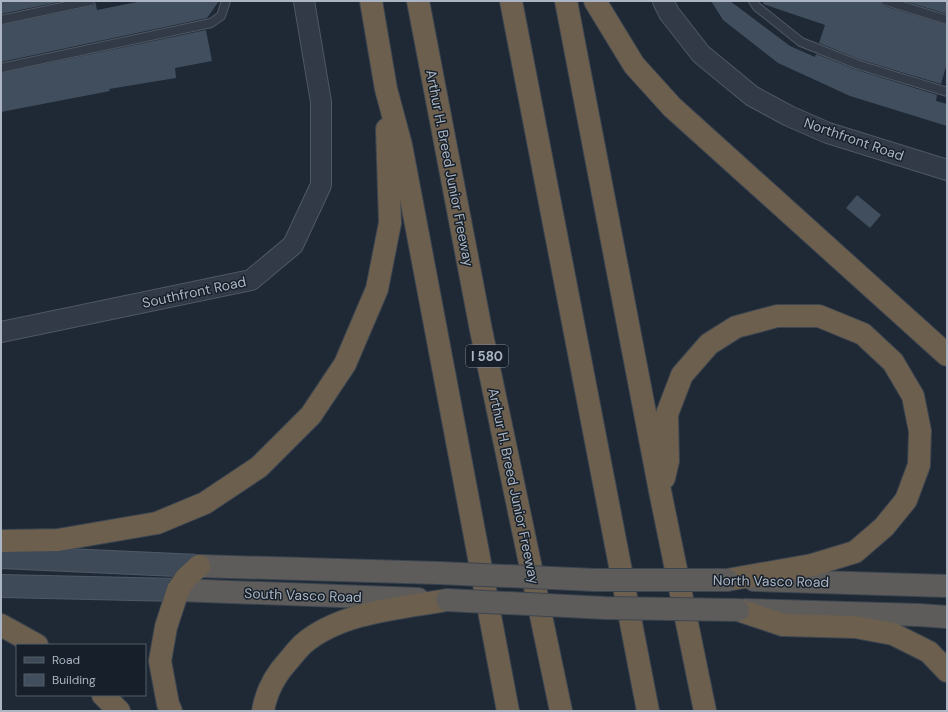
<svg xmlns="http://www.w3.org/2000/svg" width="948" height="712" font-family="'DM Sans',sans-serif">
<style>
.building{fill:#414e5d}
.lines{fill:none;stroke-linecap:round;stroke-linejoin:round}
.service-casing{stroke:#4f5864;stroke-width:10}
.tertiary-casing{stroke:#4f5864;stroke-width:22}
.secondary-casing{stroke:#4f5864;stroke-width:24}
.trunk-casing{stroke:#3c4550;stroke-width:24}
.motorway-casing{stroke:#3c4550;stroke-width:24}
.service{stroke:#313a46;stroke-width:8}
.tertiary{stroke:#313a46;stroke-width:20}
.secondary{stroke:#3f4a59;stroke-width:22}
.trunk{stroke:#5e5c5a;stroke-width:22}
.motorway{stroke:#6c5f4e;stroke-width:22}
.trunk-bridge-casing{stroke:#3c4550;stroke-width:24;stroke-linecap:butt}
.trunk-bridge{stroke:#5e5c5a;stroke-width:22}
.labels{text-anchor:middle;dominant-baseline:central;stroke-width:3;stroke-linejoin:round;paint-order:stroke}
.shield{fill:#17202a;stroke:#7f8895;stroke-width:1}
.shield-label{font-size:13px;font-weight:bold;fill:#abb5c3}
.street-label{font-size:14px;fill:#abb5c3;stroke:#17202a}
</style>
<rect width="100%" height="100%" fill="#1e2935"/>
<g class="building">
<path d="M1,1H64L1,14Z"/>
<path d="M95,1L97,10L142,1H219L207,18L1,62V25L91,6L94,5Z"/>
<path d="M711,1H730L790,46L815,57L816,54L857,70L937,95L936,101L947,104V126L850,96L778,63L723,20Z"/>
<path d="M764,1H881L882,4L884,6L947,25V63L941,84L861,60L819,43L825,25L763,4Z"/>
<path d="M904,1H947V14Z"/>
<path d="M206,30L212,61L175,68L176,78L109,89L110,91L1,112V73Z"/>
<path d="M857,195L881,215L870,228L846,208Z"/>
</g>
<g class="lines">
<defs>
<g id="service">
<path d="M753,1L757,7L801,42L859,65L947,92"/>
<path d="M886,1L947,20"/>
<path d="M1,20L90,1"/>
<path d="M1,68L211,23L221,16L226,1"/>
</g>
<g id="tertiary">
<path d="M663,1L669,13L701,54L752,96L789,116L828,133L947,170"/>
<path d="M1,332L251,280L293,245L321,185V102L304,1"/>
</g>
<g id="secondary">
<path d="M1,557L199,566"/>
<path d="M1,586L178,590"/>
</g>
<g id="trunk">
<path d="M199,566L439,573"/>
<path d="M754,580L947,586"/>
<path d="M178,590L418,599"/>
<path d="M745,610L919,615L947,617"/>
</g>
<g id="motorway">
<path d="M371,1L386,89L401,145L508,711"/>
<path d="M418,1L481,330L561,711"/>
<path d="M511,1L648,711"/>
<path d="M566,1L660,491L705,711"/>
<path d="M595,1L634,65L672,107L947,355"/>
<path d="M664,478L668,461L667,414L682,375L709,344L736,327L777,316H819L863,334L893,362L913,396L920,431L919,465L906,500L884,527L855,552L812,565L727,580"/>
<path d="M1,541L58,540L157,523L205,503L259,467L311,415L345,364L377,289L390,223L387,129"/>
<path d="M738,610L783,625L855,627L893,634L929,652L947,671"/>
<path d="M1,625L37,645"/>
<path d="M103,695L119,711"/>
<path d="M171,711L168,704L160,661L166,627L178,590L186,578L199,566"/>
<path d="M263,711C266,692 276,674 289,660C293,655 298,649 303,644C340,612 401,608 447,600"/>
</g>
</defs>
<use href="#service" class="service-casing"/>
<use href="#tertiary" class="tertiary-casing"/>
<use href="#secondary" class="secondary-casing"/>
<use href="#trunk" class="trunk-casing"/>
<use href="#motorway" class="motorway-casing"/>
<use href="#service" class="service"/>
<use href="#tertiary" class="tertiary"/>
<use href="#secondary" class="secondary"/>
<use href="#trunk" class="trunk"/>
<use href="#motorway" class="motorway"/>
<defs>
<g id="trunk-bridge">
<path d="M439,573L595,580H727"/>
<path d="M447,600L605,608L738,610"/>
</g>
</defs>
<use href="#trunk-bridge" class="trunk-bridge-casing"/>
<use href="#trunk-bridge" class="trunk-bridge"/>
</g>
<g class="labels">
<rect class="shield" x="466" y="345" width="42" height="22" rx="3"/>
<g class="shield-label">
<text x="487" y="356">I 580</text>
</g>
<g class="street-label">
<text transform="translate(854 139) rotate(19)">Northfront Road</text>
<text transform="translate(450 168) rotate(79)">Arthur H. Breed Junior Freeway</text>
<text transform="translate(194 292) rotate(-12)">Southfront Road</text>
<text transform="translate(514 486) rotate(78)">Arthur H. Breed Junior Freeway</text>
<text transform="translate(771 581) rotate(1)">North Vasco Road</text>
<text transform="translate(303 595) rotate(2)">South Vasco Road</text>
</g>
</g>
<rect width="948" height="712" fill="none" stroke="#abb5c3" stroke-width="4"/>
<rect x="16" y="644" width="130" height="52" fill="#17202a" stroke="#525c67"/>
<rect x="24" y="657" width="20" height="6" fill="#3f4a59" stroke="#525c67"/>
<text x="52" y="664" font-size="12" fill="#abb5c3">Road</text>
<rect x="24" y="674" width="20" height="12" fill="#414e5d" stroke="#525c67"/>
<text x="52" y="684" font-size="12" fill="#abb5c3">Building</text>
</svg>
